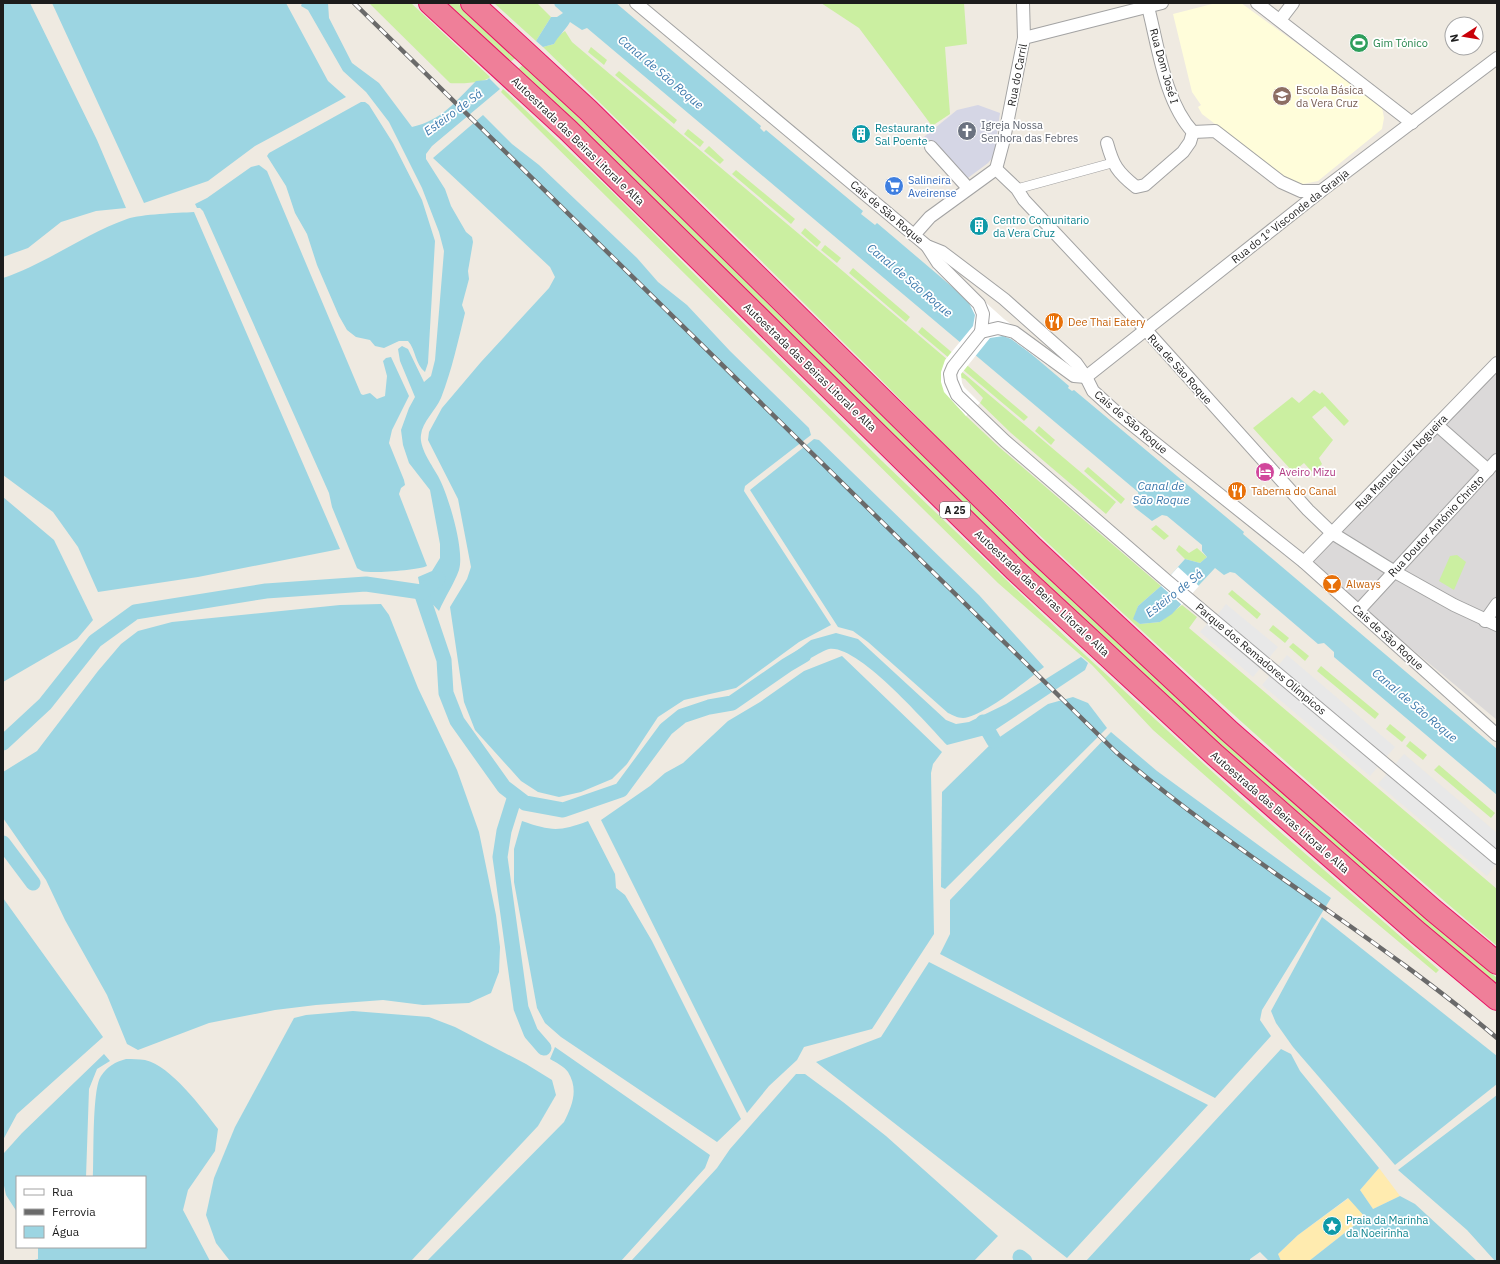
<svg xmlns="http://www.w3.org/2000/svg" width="1500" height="1264" font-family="'IBM Plex Sans',sans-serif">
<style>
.residential{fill:#dbd9d9}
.education{fill:#fffdda}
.grass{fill:#cbefa1}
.sand{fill:#ffebaf}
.parking{fill:#e8e8e8}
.plaza{fill:#d5d6e5}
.water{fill:#9cd5e2}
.pier{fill:#fff}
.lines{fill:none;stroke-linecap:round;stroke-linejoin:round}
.canal{stroke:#9cd5e2;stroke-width:15}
.pedestrian-casing{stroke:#a3a3a3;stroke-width:10}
.minor-casing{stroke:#a3a3a3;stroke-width:14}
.motorway-casing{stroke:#e91265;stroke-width:24}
.pedestrian{stroke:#fff;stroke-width:9}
.minor{stroke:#fff;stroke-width:12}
.motorway{stroke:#ef7f99;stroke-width:22}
.rail-casing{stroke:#6a6a6a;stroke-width:4.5}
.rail{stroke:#fff;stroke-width:3;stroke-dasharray:9;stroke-linecap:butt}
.labels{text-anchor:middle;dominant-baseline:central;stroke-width:3.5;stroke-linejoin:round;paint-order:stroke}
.shield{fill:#fff;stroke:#606060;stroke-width:1}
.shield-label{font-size:10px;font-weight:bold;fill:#1c1c1c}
.leisure-label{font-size:11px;fill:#27864d;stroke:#fff;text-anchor:start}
.street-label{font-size:11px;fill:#1c1c1c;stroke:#fff}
.education-label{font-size:11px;fill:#785e54;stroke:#fff;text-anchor:start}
.worship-label{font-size:11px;fill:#5b616d;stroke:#fff;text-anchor:start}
.culture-label{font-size:11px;fill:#0d838f;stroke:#fff;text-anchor:start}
.shop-label{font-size:11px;fill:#366cbe;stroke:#fff;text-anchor:start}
.food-label{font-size:11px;fill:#c56008;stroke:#fff;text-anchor:start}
.hotel-label{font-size:11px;fill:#b23c85;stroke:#fff;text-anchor:start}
.water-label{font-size:12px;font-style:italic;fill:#3e7aad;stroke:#fff}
</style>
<rect width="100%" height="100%" fill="#efeae1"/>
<path class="residential" d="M1497,363V720L1304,559Z"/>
<path class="education" d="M1216,3H1241L1374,99L1382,107L1384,118L1382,129L1318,181L1303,184L1292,182L1248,149L1202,114L1198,107L1201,105L1192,92L1173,14Z"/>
<g class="grass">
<path d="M369,3H411L490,77C485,83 459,84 450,83Z"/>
<path d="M447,3H458L517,57L510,62Z"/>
<path d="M494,3H537L551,17L536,41Z"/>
<path d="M821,3H964L967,44L945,47L950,114L932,126L859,28Z"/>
<path d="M565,31L572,42L1116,502L1106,514L1011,433L980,403L983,398L965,379L959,377L946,391L966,416L999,447L1161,586L1138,606L1134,619L1140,624L1160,622L1182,605L1197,617L1189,628L1497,889V946C1309,786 1128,621 950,450C916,416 883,381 848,347C747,246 645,147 543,47L554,44L557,37Z"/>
<path d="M591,47L607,60L604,65L588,52Z"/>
<path d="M524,64L987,519L1129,653L1197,716L1497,978V988L1216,743L1052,592L626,172L518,69Z"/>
<path d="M619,71L677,120L674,124L615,75Z"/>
<path d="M503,89L607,187L882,461L1072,643L1240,797L1439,970L1436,973L1313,870L1153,730L1092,665L998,583L536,127L501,92Z"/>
<path d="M688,129L704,142L700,147L684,134Z"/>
<path d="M709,146L724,160L720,164L704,151Z"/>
<path d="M736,170L795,219L791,224L732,174Z"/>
<path d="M805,228L821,242L817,247L801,233Z"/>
<path d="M825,245L841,258L837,263L821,250Z"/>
<path d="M853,268L910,317L906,322L849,273Z"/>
<path d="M922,327L1028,417L1024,421L918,332Z"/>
<path d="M1314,390L1320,394L1322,392L1349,421L1344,426L1325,406L1312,417L1333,440L1319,458L1322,464L1313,473L1304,463L1293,472L1253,428L1292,397L1299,403Z"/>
<path d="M1039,426L1055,440L1051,445L1035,431Z"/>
<path d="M1088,467L1125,499L1121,504L1084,471Z"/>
<path d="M1156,525L1169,536L1164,540L1151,529Z"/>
<path d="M1179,545L1189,553L1197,548L1207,557L1200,563L1185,559L1176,550Z"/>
<path d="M1457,555L1466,562L1454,590L1439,581L1450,556Z"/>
<path d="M1232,590L1261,614L1257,619L1228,594Z"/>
<path d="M1273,625L1289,638L1285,643L1269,630Z"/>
<path d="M1293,643L1309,656L1305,661L1289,647Z"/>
<path d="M1321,666L1379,714L1375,719L1317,671Z"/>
<path d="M1390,724L1406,737L1402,742L1386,729Z"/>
<path d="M1410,741L1427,755L1423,760L1406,746Z"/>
<path d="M1439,765L1495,813L1491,818L1434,770Z"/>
</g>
<g class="sand">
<path d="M1379,1168L1400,1196L1373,1209L1360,1190Z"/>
<path d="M1349,1198L1366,1216L1309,1261H1281L1278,1254L1298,1235Z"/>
</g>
<g class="parking">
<path d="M1226,604L1278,647L1253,677L1200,632L1212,618L1214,619Z"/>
<path d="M1287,655L1395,747L1370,776L1262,685Z"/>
<path d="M1404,754L1497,833V863L1487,876L1378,784Z"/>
</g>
<path class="plaza" d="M978,105L1000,113L994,156L988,163L957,186L919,141L957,110Z"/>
<g class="water">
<path d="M3,3H30L97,140L126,208L96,211L61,222L28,248L3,257Z"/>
<path d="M52,3H286L328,81L346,97L255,146L208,181L144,203Z"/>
<path d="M302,3H328L329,18L352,63L379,83L412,127C442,120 455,102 476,81L487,80L489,78L500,89L432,146L426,154V159L445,189L451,206L466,232L472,237L473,242L468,271L469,279L462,305L465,313C458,341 452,370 441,398C436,410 422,422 421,435C419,448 432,465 438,476C448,494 465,550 459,570C454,584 445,597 439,611L421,592L418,577L432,571L440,558V544L430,490L409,463L403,445L401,430L409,408L415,397L400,361L398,349L402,346L408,349L424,382L431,376L435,360L444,251L439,232L422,188L389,122L366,92L343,71L308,10L301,6Z"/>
<path d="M554,3H616L761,126L760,128L764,132L766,130L863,211L861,214L875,225L877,223L1069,386L1068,388L1072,391L1074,390L1244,532L1243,534L1497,749V795L1334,657V652L1324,643L1318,644L1235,573L1230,572L1224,575L1215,568L1172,614L1160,622L1140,624L1133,619L1138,606L1161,586L1185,559L1200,563L1207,557L1202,551V545L1167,516L1162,515L1152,521L1134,507L1139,499L1138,492L587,28L582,30L570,22C565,31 558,36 554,44L543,47L536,41L551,17H557L563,13L555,6Z"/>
<path d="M361,102H365L369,105L393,143L422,200L435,241L428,363L425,372C415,364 416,350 408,341H399L384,348L375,346L370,340L356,337L347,330L339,316L317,265L307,234L295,213L286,186L267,156L269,153Z"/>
<path d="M483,115L512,144L539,165L637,258L658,282L687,305L730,351L809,428L811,435L745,486L744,491L831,625L799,642L736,688L684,700L658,717L627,764L612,779L581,792L559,797L538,792L521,781L475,730L464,702L450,607L467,579L471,567L458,499L428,440L429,432L442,408L481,362L549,288L555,277L550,267L433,158Z"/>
<path d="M259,165L267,171L361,394L363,395L370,393L377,399L385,396L387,376L383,361L386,358L391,357L409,396L392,430L389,443L404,480L405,485L401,488L399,494L427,566C418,570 371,574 362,571C362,571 357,568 357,568L332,507L329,493L203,211L200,208H197L195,204L207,198L251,167Z"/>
<path d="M194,212L340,549L198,577L98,592L78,547L53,512L3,475V278C46,264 84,234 127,219C142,214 177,213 194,212Z"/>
<path d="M814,439L819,440L979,595L1044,667C1027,680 984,716 963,718C957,718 953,715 948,713L868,642L853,631L838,627L750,490Z"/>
<path d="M3,497L54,540L93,620L77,639L3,682Z"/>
<path d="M381,604L389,615L418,688L457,770L479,832L496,915L500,947L499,972L491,993L469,1003L423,1005L383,1000L316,1005L275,1010L209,1023L138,1050L127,1044L107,995L65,920L46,880L3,818V772L37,751L98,671L121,644L138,631L172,622L340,605Z"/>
<path d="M836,633L858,639L946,720L956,724L969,722L1006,704L1081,657L1088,663L1085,670L989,734L947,745C927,724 858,644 829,649C821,651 800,665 791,669L783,661L811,640Z"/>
<path d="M842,656L942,752L933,764L931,773L934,934L872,1029L804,1047L797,1060L769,1086L747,1113L601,820L650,786L665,773L683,763L728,721L760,702L804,671Z"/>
<path d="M1073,697L1088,703L1107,728L945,889L941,887L942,792L994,741L1048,704Z"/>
<path d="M1111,732L1157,771L1331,898L1262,1010L1260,1020L1271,1036L1215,1098L940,954L950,934V900Z"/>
<path d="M522,821C551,831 559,832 588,821L615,874L616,888L625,895L652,941L741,1119L717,1142L561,1037L545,1023L537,1008L514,882V849Z"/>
<path d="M3,898L103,1037L17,1114L3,1140Z"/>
<path d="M1322,917L1497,1056V1084L1395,1165L1293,1047L1276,1023L1271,1011Z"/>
<path d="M929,962L1208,1105L1067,1258L816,1062L881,1037Z"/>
<path d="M353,1011L429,1017L455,1027L526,1064L552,1080L556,1095L538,1126L411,1261H230L216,1243L206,1215L214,1178L235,1127L294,1018L306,1015Z"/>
<path d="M555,1047L710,1155L705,1168L621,1261H427L564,1122C572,1106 579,1090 568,1072C565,1067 555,1062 550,1059Z"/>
<path d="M1281,1049L1291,1054L1300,1071L1379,1168L1360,1190L1373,1209L1400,1196L1415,1204L1477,1261H1309L1365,1217L1348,1198L1298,1235L1278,1254L1281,1261H1269L1260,1252L1250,1259V1261H1086Z"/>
<path d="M104,1054L110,1061L97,1069L89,1089L86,1177H17V1212L6,1195L3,1181L4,1153L22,1133Z"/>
<path d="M126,1059C132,1059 139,1059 145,1060C171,1066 202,1108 218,1129L215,1151L188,1190L183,1210L210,1261H31L38,1259V1247H145V1177H93C94,1157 92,1089 101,1076C108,1066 115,1062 126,1059Z"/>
<path d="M796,1074H805L843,1102L886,1136L998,1236L974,1261H631L717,1168L730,1149Z"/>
<path d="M1497,1095V1261H1495L1467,1230L1398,1170Z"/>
</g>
<g class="pier">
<path d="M934,267L984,301L1004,319L1056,357L1048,366L1011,339L1003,336L990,338L961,374L962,383L964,387L980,403L966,416L944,392L941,382V372L945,360L973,326L975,315L968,301L933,269Z"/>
<path d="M1178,567L1199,586L1182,605L1161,586Z"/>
</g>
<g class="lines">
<g class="canal">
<path d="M421,592L444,660L446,693L457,721L504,787L525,803L563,810L621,790L666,729L682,716L709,707L732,703L787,665L804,655"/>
<path d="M983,722L994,741"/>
<path d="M3,743L45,704L95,641L135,612L266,591L366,584L421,592L438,579"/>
<path d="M515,796L504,831L500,857L521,1008L531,1033L544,1048"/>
<path d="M3,843L33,883"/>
<path d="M1020,1257L1025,1261"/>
</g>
<defs>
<path id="pedestrian" d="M1017,189L1112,163"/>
<g id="minor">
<path d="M636,3L927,246L942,252L1004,299L1076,363L1086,377L1093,391L1115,411L1304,562L1497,735"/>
<path d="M1147,3C1158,44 1164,101 1193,132"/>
<path d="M1257,3L1412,123"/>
<path d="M1280,20L1293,3"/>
<path d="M1024,38L1162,3"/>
<path d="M1193,132L1215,131L1281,182L1301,191H1321"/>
<path d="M1107,143C1113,165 1117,172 1136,187L1145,185L1183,152L1190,142L1193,132"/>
<path d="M931,147L968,188"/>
<path d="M996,169L1017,189L1024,200L1146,330L1308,510L1332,533L1395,572L1454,605L1497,625"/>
<path d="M996,169L1004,139L1024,38L1023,3"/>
<path d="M914,235L930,217L996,169"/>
<path d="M927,246L938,263L979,304L983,314L981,332"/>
<path d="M981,332L953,367L950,374L951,381L957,395L1005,441L1166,580L1497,858"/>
<path d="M981,332L998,328L1014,332L1074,376L1086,377"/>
<path d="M1086,377L1321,191L1497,58"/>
<path d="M1437,425L1488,470"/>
<path d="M1304,562L1497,363"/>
<path d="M1359,610L1497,460"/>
<path d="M1485,621L1497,604"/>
</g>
<g id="motorway">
<path d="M430,3L568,130L1015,570L1215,755L1418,933L1497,999"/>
<path d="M472,3L588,110L1033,548L1229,731L1433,910L1497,963"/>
</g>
</defs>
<use href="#pedestrian" class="pedestrian-casing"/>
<use href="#minor" class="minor-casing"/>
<use href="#motorway" class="motorway-casing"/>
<use href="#pedestrian" class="pedestrian"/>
<use href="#minor" class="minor"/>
<use href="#motorway" class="motorway"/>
<defs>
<path id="rail" d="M354,3L1116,752C1237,856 1376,935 1497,1038"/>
</defs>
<use href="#rail" class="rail-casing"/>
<use href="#rail" class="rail"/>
</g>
<defs>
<symbol id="stadium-disc" viewBox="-11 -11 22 22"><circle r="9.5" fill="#2e9e5b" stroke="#fff"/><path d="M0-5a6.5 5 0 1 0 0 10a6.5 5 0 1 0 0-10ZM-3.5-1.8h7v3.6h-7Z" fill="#fff"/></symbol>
<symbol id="school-disc" viewBox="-11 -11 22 22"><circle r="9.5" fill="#8d6e63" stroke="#fff"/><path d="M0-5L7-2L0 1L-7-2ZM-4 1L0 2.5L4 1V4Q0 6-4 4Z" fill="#fff"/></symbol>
<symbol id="church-disc" viewBox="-11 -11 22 22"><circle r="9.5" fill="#6b7280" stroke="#fff"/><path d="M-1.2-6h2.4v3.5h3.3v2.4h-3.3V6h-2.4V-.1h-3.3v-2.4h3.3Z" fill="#fff"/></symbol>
<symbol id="building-disc" viewBox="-11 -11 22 22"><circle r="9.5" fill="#0f9aa8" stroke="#fff"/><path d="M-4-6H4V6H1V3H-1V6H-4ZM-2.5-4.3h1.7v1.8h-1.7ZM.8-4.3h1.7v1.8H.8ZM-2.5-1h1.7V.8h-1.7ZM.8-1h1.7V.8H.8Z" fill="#fff"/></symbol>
<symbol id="supermarket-disc" viewBox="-11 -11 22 22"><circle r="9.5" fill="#3f7fe0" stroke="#fff"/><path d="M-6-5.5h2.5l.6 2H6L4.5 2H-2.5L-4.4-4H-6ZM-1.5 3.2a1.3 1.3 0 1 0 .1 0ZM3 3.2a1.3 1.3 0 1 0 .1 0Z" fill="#fff"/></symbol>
<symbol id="restaurant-disc" viewBox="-11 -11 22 22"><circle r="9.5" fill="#e8710a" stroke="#fff"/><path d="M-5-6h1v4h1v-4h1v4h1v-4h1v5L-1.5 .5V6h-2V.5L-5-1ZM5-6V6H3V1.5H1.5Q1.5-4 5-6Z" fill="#fff"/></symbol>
<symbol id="hotel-disc" viewBox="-11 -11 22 22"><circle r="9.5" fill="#d1479c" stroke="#fff"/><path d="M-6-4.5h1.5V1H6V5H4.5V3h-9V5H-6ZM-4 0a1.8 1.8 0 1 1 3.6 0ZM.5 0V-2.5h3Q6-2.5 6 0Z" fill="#fff"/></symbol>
<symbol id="bar-disc" viewBox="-11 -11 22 22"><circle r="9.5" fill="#e8710a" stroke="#fff"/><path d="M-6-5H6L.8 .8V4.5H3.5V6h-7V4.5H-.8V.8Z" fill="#fff"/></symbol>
<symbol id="sight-disc" viewBox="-11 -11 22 22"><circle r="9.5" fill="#0f9aa8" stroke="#fff"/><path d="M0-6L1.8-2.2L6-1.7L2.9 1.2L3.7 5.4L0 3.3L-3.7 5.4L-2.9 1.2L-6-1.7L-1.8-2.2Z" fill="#fff"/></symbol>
</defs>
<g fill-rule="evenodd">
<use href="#stadium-disc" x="1348" y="32" width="22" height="22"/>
<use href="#school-disc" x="1271" y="85" width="22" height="22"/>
<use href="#church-disc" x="956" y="120" width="22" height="22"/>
<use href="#building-disc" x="850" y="123" width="22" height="22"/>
<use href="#supermarket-disc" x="883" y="175" width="22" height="22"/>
<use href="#building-disc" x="968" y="215" width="22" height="22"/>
<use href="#restaurant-disc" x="1043" y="311" width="22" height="22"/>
<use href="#hotel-disc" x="1254" y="461" width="22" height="22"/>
<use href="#restaurant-disc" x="1226" y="480" width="22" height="22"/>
<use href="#bar-disc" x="1321" y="573" width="22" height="22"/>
<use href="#sight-disc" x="1321" y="1215" width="22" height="22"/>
</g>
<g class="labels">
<rect class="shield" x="940" y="502" width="30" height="16" rx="3"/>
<g class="shield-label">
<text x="955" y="510">A 25</text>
</g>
<g class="leisure-label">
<text x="1373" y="43">Gim Tónico</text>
</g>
<g class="street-label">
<text transform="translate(1164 66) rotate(74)">Rua Dom José I</text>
<text transform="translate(1017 75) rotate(-79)">Rua do Carril</text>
<text transform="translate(578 141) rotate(44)">Autoestrada das Beiras Litoral e Alta</text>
<text transform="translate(887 212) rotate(40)">Cais de São Roque</text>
<text transform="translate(1290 216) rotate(-38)">Rua do 1º Visconde da Granja</text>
<text transform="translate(810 367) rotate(44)">Autoestrada das Beiras Litoral e Alta</text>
<text transform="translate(1180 369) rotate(48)">Rua de São Roque</text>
<text transform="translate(1131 422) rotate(40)">Cais de São Roque</text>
<text transform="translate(1401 462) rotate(-46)">Rua Manuel Luiz Nogueira</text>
<text transform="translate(1436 526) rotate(-47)">Rua Doutor António Christo</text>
<text transform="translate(1042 593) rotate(43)">Autoestrada das Beiras Litoral e Alta</text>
<text transform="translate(1388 637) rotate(42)">Cais de São Roque</text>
<text transform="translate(1261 659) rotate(40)">Parque dos Remadores Olímpicos</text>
<text transform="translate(1280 812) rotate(41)">Autoestrada das Beiras Litoral e Alta</text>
</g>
<g class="education-label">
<text x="1296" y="90">Escola Básica<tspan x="1296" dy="13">da Vera Cruz</tspan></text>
</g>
<g class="worship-label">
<text x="981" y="125">Igreja Nossa<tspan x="981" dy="13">Senhora das Febres</tspan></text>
</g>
<g class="culture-label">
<text x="875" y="128">Restaurante<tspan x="875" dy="13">Sal Poente</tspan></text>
<text x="993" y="220">Centro Comunitario<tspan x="993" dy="13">da Vera Cruz</tspan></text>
<text x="1346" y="1220">Praia da Marinha<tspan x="1346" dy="13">da Noeirinha</tspan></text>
</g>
<g class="shop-label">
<text x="908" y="180">Salineira<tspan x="908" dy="13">Aveirense</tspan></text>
</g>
<g class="food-label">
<text x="1068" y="322">Dee Thai Eatery</text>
<text x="1251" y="491">Taberna do Canal</text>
<text x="1346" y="584">Always</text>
</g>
<g class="hotel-label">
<text x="1279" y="472">Aveiro Mizu</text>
</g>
<g class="water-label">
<text transform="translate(661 72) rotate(40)">Canal de São Roque</text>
<text transform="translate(453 112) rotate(-36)">Esteiro de Sá</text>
<text transform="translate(910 280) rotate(40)">Canal de São Roque</text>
<text x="1161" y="485">Canal de<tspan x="1161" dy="14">São Roque</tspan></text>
<text transform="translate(1174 593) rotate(-38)">Esteiro de Sá</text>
<text transform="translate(1415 705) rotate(40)">Canal de São Roque</text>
</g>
</g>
<rect width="1500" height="1264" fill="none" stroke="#1c1c1c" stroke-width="8"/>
<rect x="16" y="1176" width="130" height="72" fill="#ffffff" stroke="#a4a4a4"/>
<rect x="24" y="1189" width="20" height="6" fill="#ffffff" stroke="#a4a4a4"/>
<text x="52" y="1196" font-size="12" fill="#1c1c1c">Rua</text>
<rect x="24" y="1209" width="20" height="6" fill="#6a6a6a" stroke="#a4a4a4"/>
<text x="52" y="1216" font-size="12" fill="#1c1c1c">Ferrovia</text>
<rect x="24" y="1226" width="20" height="12" fill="#9cd5e2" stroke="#a4a4a4"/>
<text x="52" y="1236" font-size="12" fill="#1c1c1c">Água</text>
<g transform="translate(1464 36) rotate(258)"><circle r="19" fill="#ffffff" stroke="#a4a4a4"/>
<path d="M0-3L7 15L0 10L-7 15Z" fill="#c90009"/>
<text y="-6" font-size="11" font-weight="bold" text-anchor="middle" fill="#1c1c1c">N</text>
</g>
</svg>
